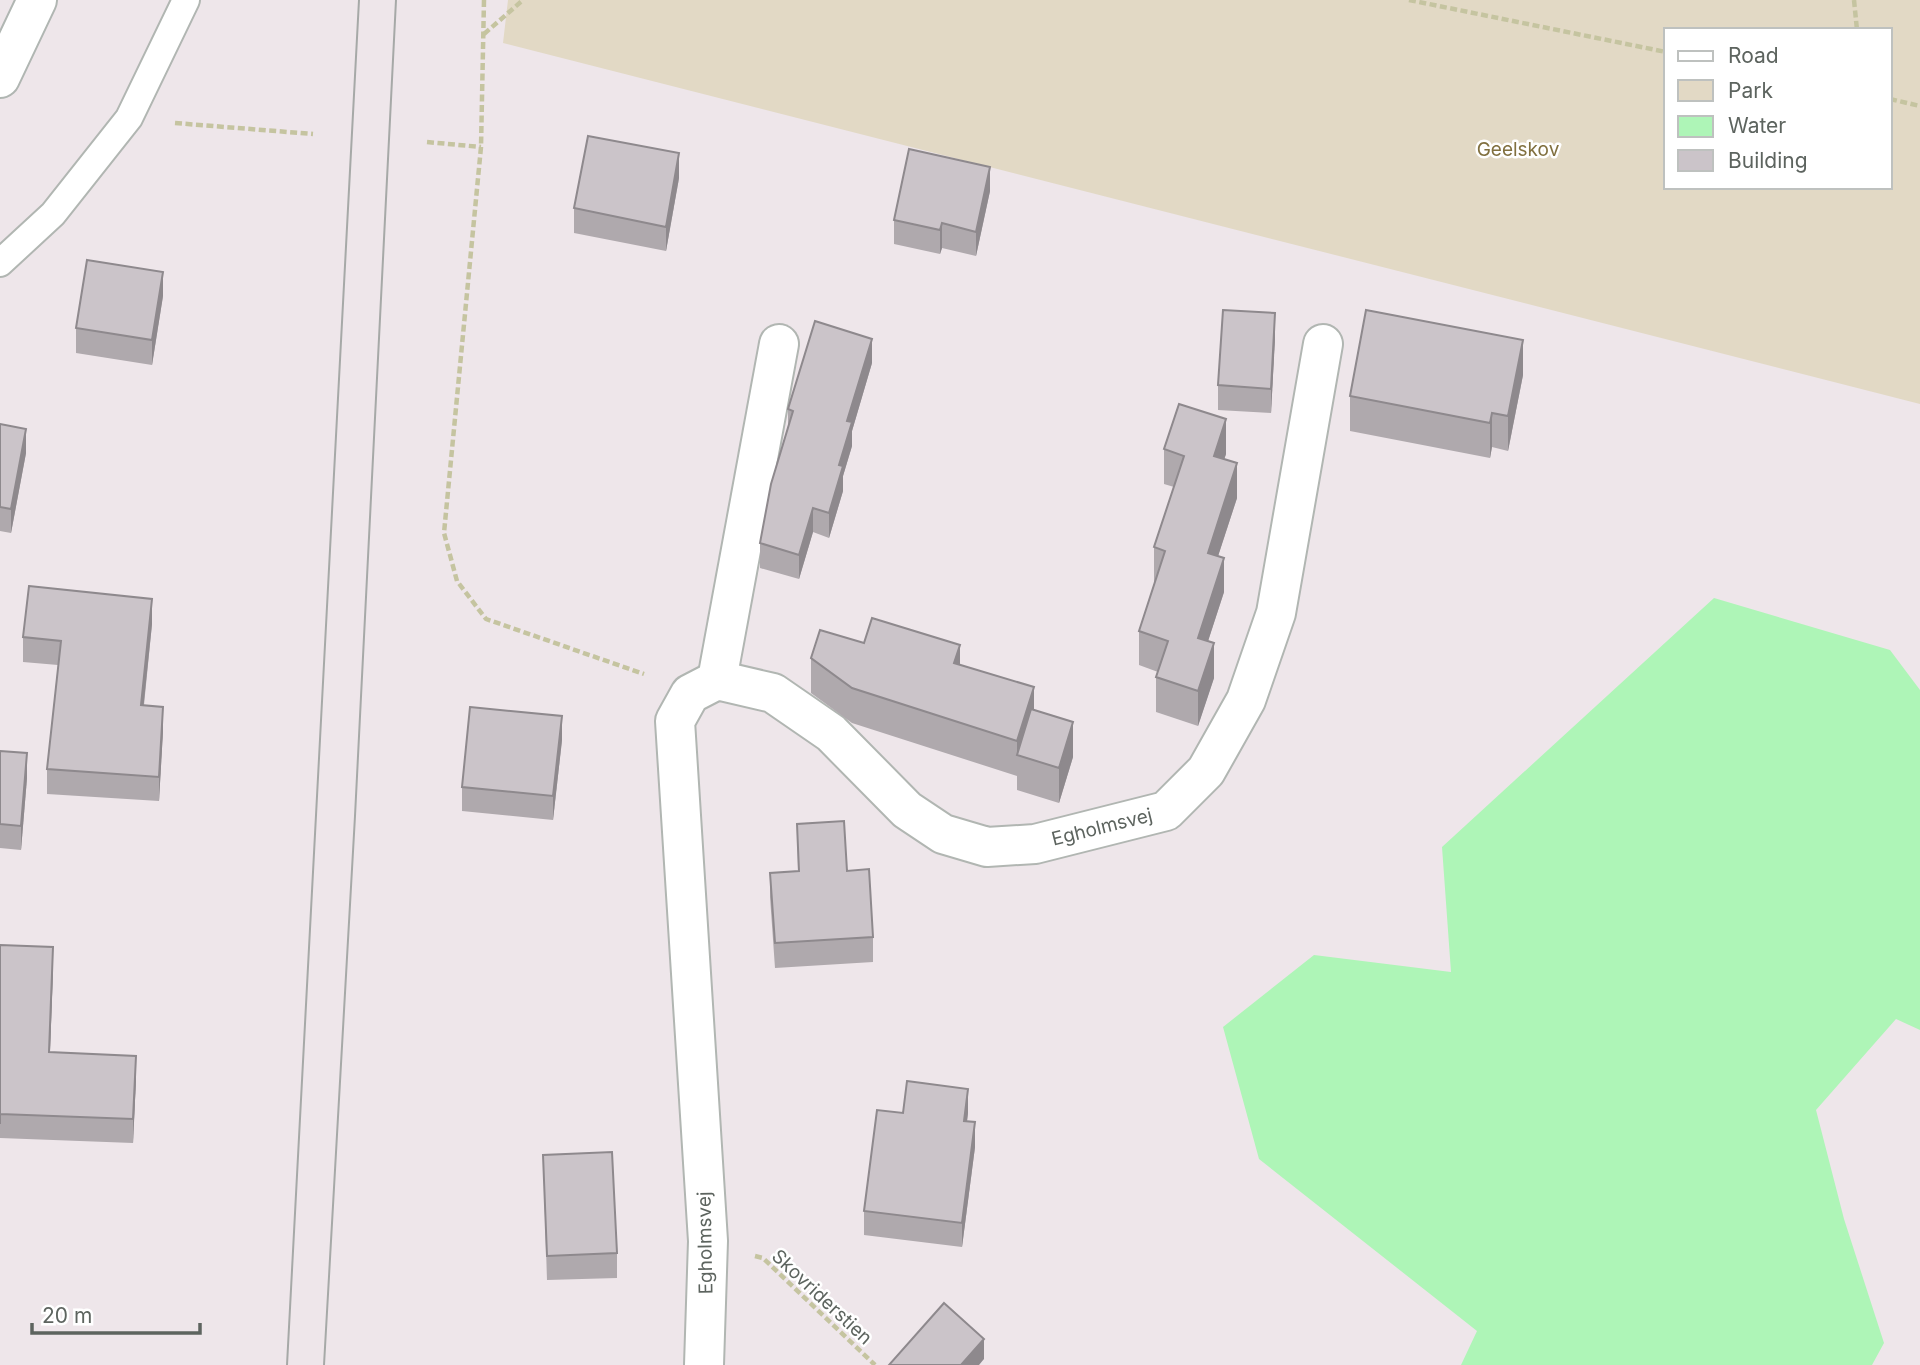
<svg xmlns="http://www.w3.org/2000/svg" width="1920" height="1365" font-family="Inter,sans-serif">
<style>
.green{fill:#e2d9c5;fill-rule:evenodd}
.water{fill:#aef5b7}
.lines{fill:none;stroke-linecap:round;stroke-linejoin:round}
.lane-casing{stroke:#b1b6b2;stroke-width:30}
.street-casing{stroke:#b1b6b2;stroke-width:42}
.secondary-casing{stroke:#b0b6b2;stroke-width:42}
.path{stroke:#c5c4a0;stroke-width:4.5;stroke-dasharray:7 3.5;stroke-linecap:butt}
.lane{stroke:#fff;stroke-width:26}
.street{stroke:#fff;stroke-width:38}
.secondary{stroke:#fff;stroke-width:38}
.tram{stroke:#a6a9a7;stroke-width:2}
.wall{fill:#afa9ad}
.shaded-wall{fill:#8e898d}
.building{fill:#cbc4c9;stroke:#8e898d;stroke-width:2}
.labels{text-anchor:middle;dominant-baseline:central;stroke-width:5;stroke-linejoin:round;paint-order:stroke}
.park-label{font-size:19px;fill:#81703f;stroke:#fff}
.street-label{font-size:19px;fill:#5d645f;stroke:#fff}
</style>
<rect width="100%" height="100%" fill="#eee6ea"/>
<path class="green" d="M508,0H1920V404L503,43ZM1666,30H1890V187H1666Z"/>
<path class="water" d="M1714,598L1890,650L1920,690V1030L1896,1019L1816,1110L1844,1219L1884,1343L1872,1365H1461L1477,1331L1259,1159L1223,1027L1314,955L1451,972L1442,847Z"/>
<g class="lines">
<defs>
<path id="lane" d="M0,263L53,214L129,118L186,0"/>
<g id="street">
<path d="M717,680L779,344"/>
<path d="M704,1365L708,1241L675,721L690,694L717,680L773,693L831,733L907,810L943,834L987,847L1035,844L1166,811L1206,771L1246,700L1276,613L1323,344"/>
</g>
<path id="secondary" d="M0,78L37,0"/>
</defs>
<use href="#lane" class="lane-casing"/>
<use href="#street" class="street-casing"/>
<use href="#secondary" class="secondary-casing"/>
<g class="path">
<path d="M484,0L481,147L444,533L457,581L486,619L644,674"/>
<path d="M1409,0L1666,52"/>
<path d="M1854,0L1857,30"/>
<path d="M484,34L523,0"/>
<path d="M1890,99L1920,106"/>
<path d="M175,123L313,134"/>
<path d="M427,142L481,147"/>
<path d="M755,1256L763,1258L875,1365"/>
</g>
<use href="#lane" class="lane"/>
<use href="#street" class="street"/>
<use href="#secondary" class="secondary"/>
<g class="tram">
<path d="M287,1365L359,0"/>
<path d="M324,1365L355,816L396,0"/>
</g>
</g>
<g class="wall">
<path d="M679,178L666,251L574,233V208Z"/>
<path d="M990,191L976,256L942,248L940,254L894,244V220Z"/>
<path d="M163,296L152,365L76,353V328Z"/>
<path d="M1275,338L1271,413L1218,410V385Z"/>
<path d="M872,363L852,431V446L843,476V491L829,538L813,532L799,579L760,568V543L788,426V409Z"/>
<path d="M1523,375L1508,451L1492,447L1490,458L1350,431V396Z"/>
<path d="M0,424L26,453L11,533L0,531Z"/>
<path d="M1164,449L1226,454L1224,459L1237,498L1218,556L1224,592L1208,641L1214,678L1198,726L1156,712V677L1158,672L1139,665V631L1155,582H1154V547L1174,487L1164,484Z"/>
<path d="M152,624L144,705L163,731L159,801L47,794V769L58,665L23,662V637Z"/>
<path d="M864,643L960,665L1034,710L1073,757L1059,803L1017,790V776L852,723L811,693V658Z"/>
<path d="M562,740L553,820L462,811V787Z"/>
<path d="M0,751L27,778L21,850L0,848Z"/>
<path d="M797,824L847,871L873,937V962L775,968L770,897V873L798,871Z"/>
<path d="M0,945L53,970L50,1052L136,1079L133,1143L0,1138Z"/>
<path d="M968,1113L967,1121L975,1147L962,1247L864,1235V1211Z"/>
<path d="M543,1155L617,1253V1278L547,1280Z"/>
</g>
<g class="shaded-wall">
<path d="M679,153V178L666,251V227Z"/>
<path d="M990,167V191L976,256V232Z"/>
<path d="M942,223V248L940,254V230Z"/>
<path d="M163,272V296L152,365V340Z"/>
<path d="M1275,313V338L1271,413V389Z"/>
<path d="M872,339V363L852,431V446L843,476V491L829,538V513L847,421Z"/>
<path d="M1523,340V375L1508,451V416Z"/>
<path d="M1492,413V447L1490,458V423Z"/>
<path d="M1226,419V454L1214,491V456Z"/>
<path d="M26,429V453L11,533V509Z"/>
<path d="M1237,463V498L1208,587V553Z"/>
<path d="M813,508V532L799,579V555Z"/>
<path d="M1224,558V592L1198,672V638Z"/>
<path d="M152,599V624L141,730V705Z"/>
<path d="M1214,643V678L1198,726V691Z"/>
<path d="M960,645V680L954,663Z"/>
<path d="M1034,687V722L1017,755V741Z"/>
<path d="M163,707V731L159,801V777Z"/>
<path d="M562,716V740L553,820V796Z"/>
<path d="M1073,722V757L1059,803V768Z"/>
<path d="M27,753V778L21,850V826Z"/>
<path d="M53,947V970L49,1076V1052Z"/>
<path d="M136,1056V1079L133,1143V1119Z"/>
<path d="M968,1089V1113L964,1146V1121Z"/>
<path d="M975,1122V1147L962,1247V1223Z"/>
<path d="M984,1339V1359L979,1365H961Z"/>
</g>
<g class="building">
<path d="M588,136L679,153L666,227L574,208Z"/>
<path d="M909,149L990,167L976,232L942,223L940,230L894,220Z"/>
<path d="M87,260L163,272L152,340L76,328Z"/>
<path d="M1223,310L1275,313L1271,389L1218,385Z"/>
<path d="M1366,310L1523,340L1508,416L1492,413L1490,423L1350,396Z"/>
<path d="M815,321L872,339L847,421L852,422L839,465L843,466L829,513L813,508L799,555L760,543L771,484L793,411L788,409Z"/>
<path d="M1179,404L1226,419L1214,456L1237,463L1208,553L1224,558L1198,638L1214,643L1198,691L1156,677L1168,641L1139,631L1165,551L1154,547L1184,456L1164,449Z"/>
<path d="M0,424L26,429L11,509L0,507Z"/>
<path d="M29,586L152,599L141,705L163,707L159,777L47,769L61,641L23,637Z"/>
<path d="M872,618L960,645L954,663L1034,687L1017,741L852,688L811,658L820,630L864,643Z"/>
<path d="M470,707L562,716L553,796L462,787Z"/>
<path d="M1031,709L1073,722L1059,768L1017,755Z"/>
<path d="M0,751L27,753L21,826L0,824Z"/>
<path d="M844,821L847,871L869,869L873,937L775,943L770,873L799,871L797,824Z"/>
<path d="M0,945L53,947L49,1052L136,1056L133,1119L0,1114V1124Z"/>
<path d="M907,1081L968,1089L964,1121L975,1122L962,1223L864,1211L877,1110L903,1113Z"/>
<path d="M612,1152L617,1253L547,1256L543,1155Z"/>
<path d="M944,1303L984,1339L961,1365H889Z"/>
</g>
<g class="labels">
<g class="park-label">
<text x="1518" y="149">Geelskov</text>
</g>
<g class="street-label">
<text transform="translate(1102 827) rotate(-14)">Egholmsvej</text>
<text transform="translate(705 1243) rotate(-91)">Egholmsvej</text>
<text transform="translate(822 1297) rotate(43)">Skovriderstien</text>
</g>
</g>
<rect x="1664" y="28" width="228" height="161" fill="#ffffff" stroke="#bec1bf" stroke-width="2"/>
<rect x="1678" y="51" width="35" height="10" fill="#ffffff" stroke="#bec1bf" stroke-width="2"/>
<text x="1728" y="63" font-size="21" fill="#5d645f">Road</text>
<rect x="1678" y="80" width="35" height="21" fill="#e2d9c5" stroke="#bec1bf" stroke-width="2"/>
<text x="1728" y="98" font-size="21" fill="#5d645f">Park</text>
<rect x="1678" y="116" width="35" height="21" fill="#aef5b7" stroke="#bec1bf" stroke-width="2"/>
<text x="1728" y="133" font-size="21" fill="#5d645f">Water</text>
<rect x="1678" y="150" width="35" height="21" fill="#cbc4c9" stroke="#bec1bf" stroke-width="2"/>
<text x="1728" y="168" font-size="21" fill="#5d645f">Building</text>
<path d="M32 1323v10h168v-10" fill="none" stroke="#5d645f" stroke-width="3.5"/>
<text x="42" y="1323" font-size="21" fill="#5d645f" stroke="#ffffff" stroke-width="5" paint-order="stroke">20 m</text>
</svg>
